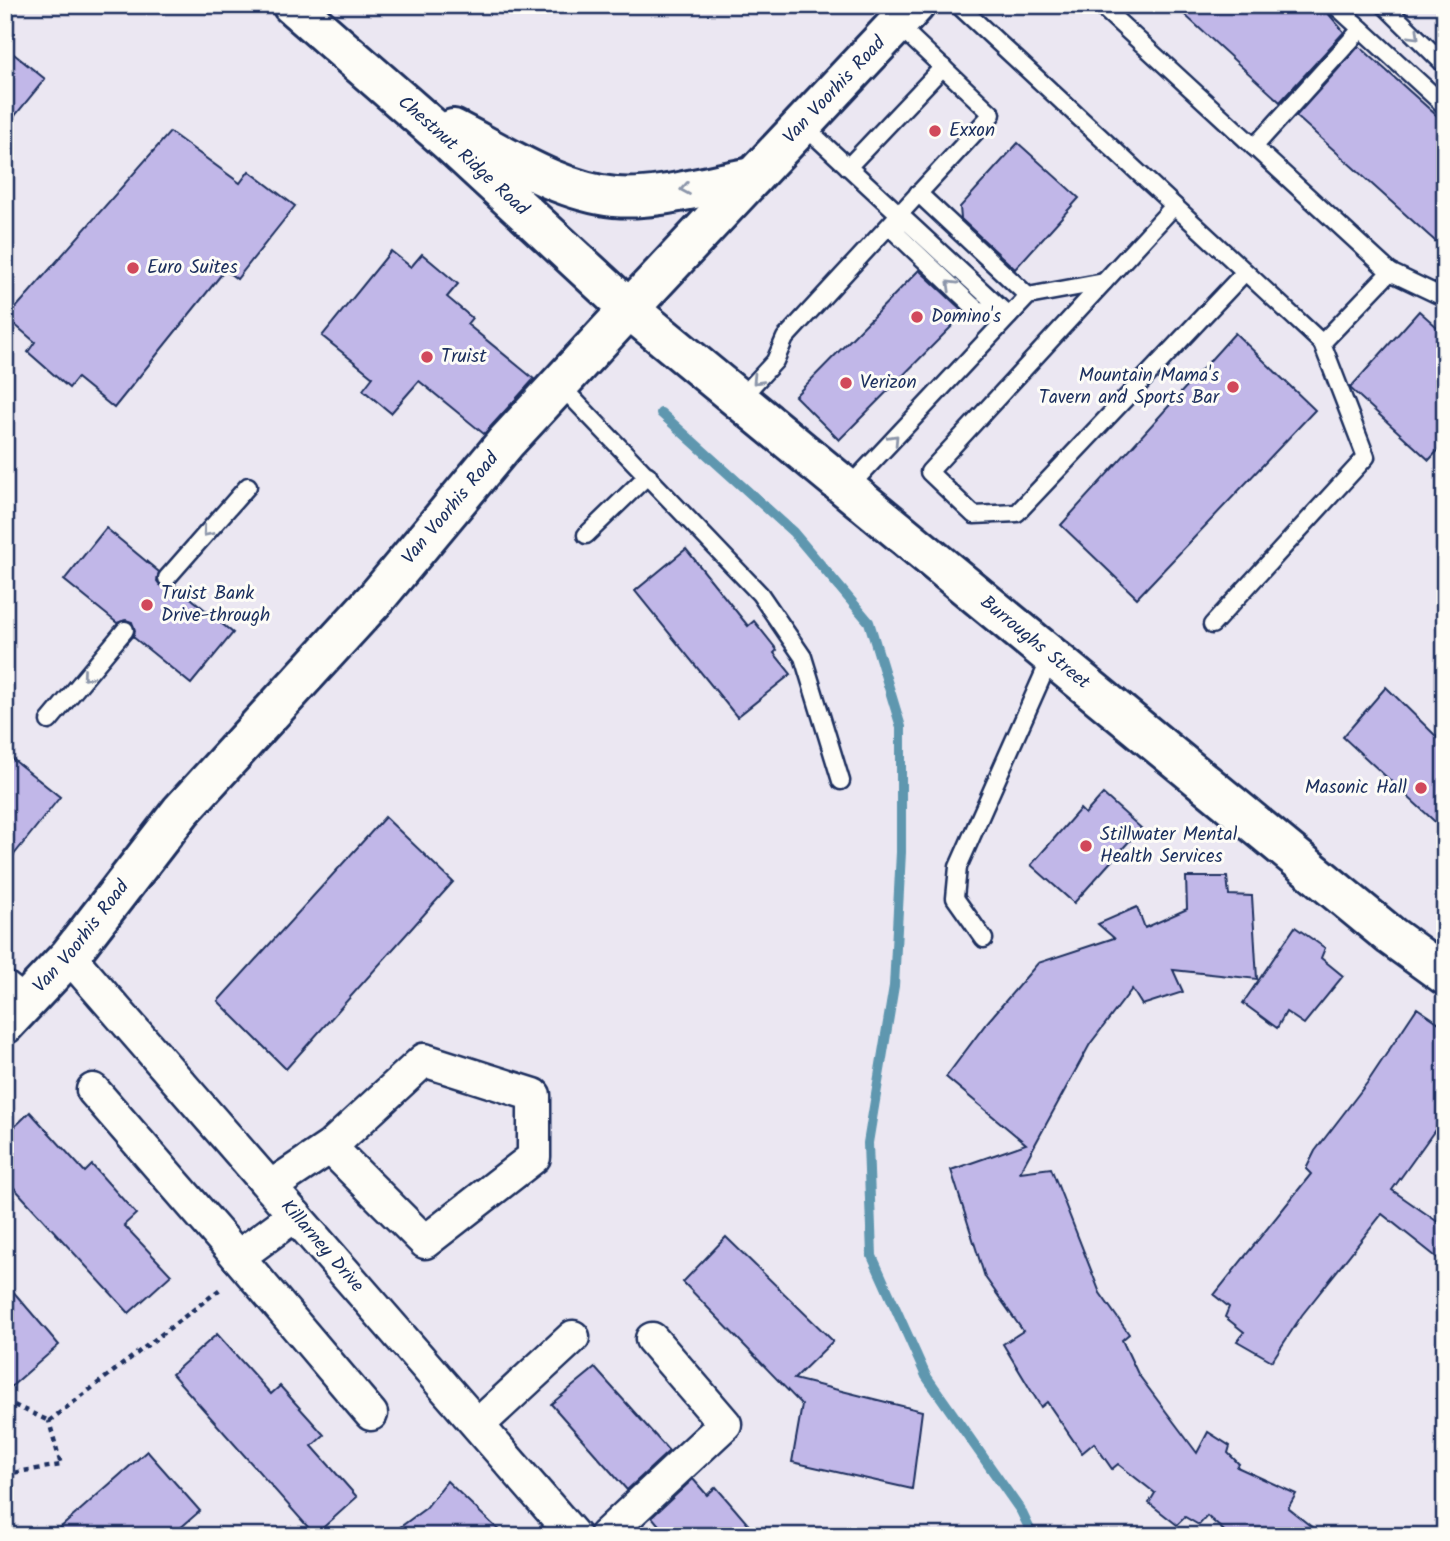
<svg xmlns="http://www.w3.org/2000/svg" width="1450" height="1541" font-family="Kalam,sans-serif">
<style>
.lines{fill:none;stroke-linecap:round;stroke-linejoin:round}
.stream{stroke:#5f97af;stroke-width:10}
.building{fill:#c1b7e8;stroke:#1b2f5e;stroke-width:2}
.service-casing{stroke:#1b2f5e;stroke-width:21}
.minor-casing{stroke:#1b2f5e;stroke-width:37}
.tertiary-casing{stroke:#1b2f5e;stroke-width:44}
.primary-casing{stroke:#1b2f5e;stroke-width:44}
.path{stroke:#1b2f5e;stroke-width:4.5;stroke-dasharray:5 5;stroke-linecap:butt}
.service{stroke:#fdfcf7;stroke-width:16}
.minor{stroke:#fdfcf7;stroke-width:32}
.tertiary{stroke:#fdfcf7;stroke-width:38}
.primary{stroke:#fdfcf7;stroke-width:38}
.oneway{stroke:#8c96aa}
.poi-dot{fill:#d1495b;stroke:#fdfcf7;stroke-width:2.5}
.labels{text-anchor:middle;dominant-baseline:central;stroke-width:6;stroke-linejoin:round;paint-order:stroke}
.street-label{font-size:19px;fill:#1b2f5e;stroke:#fdfcf7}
.poi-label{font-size:19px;fill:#1b2f5e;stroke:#fdfcf7;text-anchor:start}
</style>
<rect width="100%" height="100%" fill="#ebe7f2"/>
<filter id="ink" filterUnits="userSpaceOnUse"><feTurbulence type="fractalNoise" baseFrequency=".0143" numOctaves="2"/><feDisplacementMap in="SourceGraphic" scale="14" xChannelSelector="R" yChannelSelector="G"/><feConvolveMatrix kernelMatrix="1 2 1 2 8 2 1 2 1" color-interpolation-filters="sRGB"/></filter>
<g filter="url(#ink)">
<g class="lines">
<path class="stream" d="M661,413L793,532L869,622L901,727V852L894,986L868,1143L872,1256L926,1376L1021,1511L1033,1536"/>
</g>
<g class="building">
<path d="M1174,5H1321L1344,32L1280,102Z"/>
<path d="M1359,46L1445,123V250L1296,116Z"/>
<path d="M5,47L45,79L5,128Z"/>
<path d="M170,132L240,183L249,171L295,206L237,279L225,270L114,408L77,378L69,388L28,352L35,342L7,318Z"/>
<path d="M1018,143L1079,198L1015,269L961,219L960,207Z"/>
<path d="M391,251L411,267L422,254L458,284L447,297L472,318L467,324L534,379L484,434L419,381L391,413L363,390L373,377L322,336Z"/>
<path d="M919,270L965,313L839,440L795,396Z"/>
<path d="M1419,311L1445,334V443L1429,460L1350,388Z"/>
<path d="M1235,333L1315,410L1137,598L1061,525Z"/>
<path d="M106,528L159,572L157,581L161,586L170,588L175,585L233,633L191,684L133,637L135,631L132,622L126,620L117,623L64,580Z"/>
<path d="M686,549L748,626L754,621L777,650L774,653L791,674L737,717L635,591Z"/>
<path d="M1386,687L1445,745V831L1343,737Z"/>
<path d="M5,753L60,797L5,866Z"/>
<path d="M1103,794L1141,828L1074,903L1031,865L1080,809L1085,814Z"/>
<path d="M385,817L453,882L286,1069L218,1001Z"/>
<path d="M1186,877H1227L1229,895L1252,896L1257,979L1173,970L1183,992L1142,1005L1132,989L1090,1044L1020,1172L1051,1168L1100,1293L1129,1334L1122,1340L1138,1374L1197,1453L1208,1432L1230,1446L1228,1453L1239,1464L1237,1467L1296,1494L1288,1508L1323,1536H1230L1207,1516L1199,1525L1185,1517L1177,1525L1149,1503L1155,1493L1118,1464L1112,1469L1094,1443L1082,1453L1047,1402L1041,1407L1003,1344L1023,1331L985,1277L951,1170L1026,1144L946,1077L985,1025L1038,963L1114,938L1098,924L1137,907L1145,928L1187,909Z"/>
<path d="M1295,927L1325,948L1321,958L1343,976L1304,1024L1286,1012L1277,1028L1243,1003Z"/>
<path d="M1417,1008L1445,1027V1116L1392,1190L1445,1227V1264L1382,1214L1302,1315L1272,1361L1237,1341L1244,1332L1225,1317L1229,1307L1214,1295L1311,1174L1306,1169L1315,1151L1367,1083Z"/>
<path d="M30,1112L85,1172L92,1165L136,1214L124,1225L171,1275L129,1313L5,1178V1136Z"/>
<path d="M726,1237L833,1341L794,1379L922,1411L912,1489L792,1462L802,1405L683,1282Z"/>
<path d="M5,1282L59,1345L5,1392Z"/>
<path d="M217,1334L271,1394L280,1386L324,1435L312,1446L357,1497L315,1535L172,1374Z"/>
<path d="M595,1368L669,1451L627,1490L551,1404Z"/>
<path d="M147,1451L200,1511L171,1536H51Z"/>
<path d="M693,1479L707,1495L716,1487L758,1536H668L652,1517Z"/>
<path d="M447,1481L505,1536H388L426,1508Z"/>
</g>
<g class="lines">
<defs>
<g id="service">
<path d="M958,5L1322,343L1390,272L1100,5"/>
<path d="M1335,5L1445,106"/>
<path d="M1384,5L1445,65"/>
<path d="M803,125L1009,316"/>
<path d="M1254,147L1361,29"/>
<path d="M848,167L943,67"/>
<path d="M918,193L1028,296"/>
<path d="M1174,206L929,472L974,515L1017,513L1245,272"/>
<path d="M899,214L897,234L976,309L1007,316"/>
<path d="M1390,272L1445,298"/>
<path d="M559,384L760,594L803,657L841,781"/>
<path d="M739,400L775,361L785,338L992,114L897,24"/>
<path d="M847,489L1028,296L1104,282"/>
<path d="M586,535L648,475"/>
<path d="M167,578L248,486"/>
<path d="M1212,625L1366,457L1322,343"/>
<path d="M49,721L125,630"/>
<path d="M984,939L955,898L958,867L1051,657"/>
</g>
<g id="minor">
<path id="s1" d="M69,956L574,1536"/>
<path d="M5,988L25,1004"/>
<path d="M93,1090L238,1257"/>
<path d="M270,1187L330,1147L425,1242L534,1157V1095L424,1060L330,1147"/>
<path d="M295,1215L238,1257L371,1414"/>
<path d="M478,1425L573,1337"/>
<path d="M605,1536L725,1424L652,1339"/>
</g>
<g id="tertiary">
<path id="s2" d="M5,1024L69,956L181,811L378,596L506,442L629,309L1391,936L1445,975"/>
</g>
<g id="primary">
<path id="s3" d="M292,5L451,144L629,309L915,5"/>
<path d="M453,129C503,154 557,191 615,197C656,201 711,184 753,177"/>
</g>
</defs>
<use href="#service" class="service-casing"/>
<use href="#minor" class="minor-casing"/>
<use href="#tertiary" class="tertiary-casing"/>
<use href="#primary" class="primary-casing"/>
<g class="path">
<path d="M5,1401L49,1421"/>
<path d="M49,1421L223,1287"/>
<path d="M5,1474L61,1465L49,1421"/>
</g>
<use href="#service" class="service"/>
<use href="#minor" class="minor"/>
<use href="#tertiary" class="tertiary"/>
<use href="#primary" class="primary"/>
</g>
<defs><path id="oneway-chevron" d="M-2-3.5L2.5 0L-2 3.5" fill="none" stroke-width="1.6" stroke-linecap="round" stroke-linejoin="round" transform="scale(1.75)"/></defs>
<g class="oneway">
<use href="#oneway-chevron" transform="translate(1415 35) rotate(45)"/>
<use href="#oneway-chevron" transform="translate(685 189) rotate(170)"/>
<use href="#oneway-chevron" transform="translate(951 285) rotate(-136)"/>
<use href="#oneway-chevron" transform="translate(757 380) rotate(133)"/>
<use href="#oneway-chevron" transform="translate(894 439) rotate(-47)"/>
<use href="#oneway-chevron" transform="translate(207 532) rotate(131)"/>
<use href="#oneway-chevron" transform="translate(87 676) rotate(130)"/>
</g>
</g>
<g class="poi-dot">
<circle cx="935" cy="131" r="7"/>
<circle cx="133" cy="268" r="7"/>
<circle cx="917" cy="317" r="7"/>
<circle cx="427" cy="357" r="7"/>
<circle cx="846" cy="383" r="7"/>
<circle cx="1233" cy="387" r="7"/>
<circle cx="147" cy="605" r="7"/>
<circle cx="1421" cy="788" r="7"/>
<circle cx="1086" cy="846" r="7"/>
</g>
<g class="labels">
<g class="street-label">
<text stroke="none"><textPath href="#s3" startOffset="754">Van Voorhis Road</textPath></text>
<text stroke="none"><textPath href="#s3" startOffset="228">Chestnut Ridge Road</textPath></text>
<text stroke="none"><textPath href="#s2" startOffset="682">Van Voorhis Road</textPath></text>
<text stroke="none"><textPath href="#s2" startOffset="1475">Burroughs Street</textPath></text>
<text stroke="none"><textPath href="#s2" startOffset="116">Van Voorhis Road</textPath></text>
<text stroke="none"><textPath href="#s1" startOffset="385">Killarney Drive</textPath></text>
</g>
<g class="poi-label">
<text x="949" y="131">Exxon</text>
<text x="147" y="268">Euro Suites</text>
<text x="931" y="317">Domino's</text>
<text x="441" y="357">Truist</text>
<text x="1219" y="376" text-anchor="end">Mountain Mama's<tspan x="1219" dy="22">Tavern and Sports Bar</tspan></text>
<text x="860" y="383">Verizon</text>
<text x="161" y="594">Truist Bank<tspan x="161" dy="22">Drive-through</tspan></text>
<text x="1407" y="788" text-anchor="end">Masonic Hall</text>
<text x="1100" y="835">Stillwater Mental<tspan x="1100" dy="22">Health Services</tspan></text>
</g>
</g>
<rect width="1450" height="1541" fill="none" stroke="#fdfcf7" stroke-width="28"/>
<rect x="14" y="14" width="1422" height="1513" fill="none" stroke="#1b2f5e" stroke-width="2.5" filter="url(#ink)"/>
</svg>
